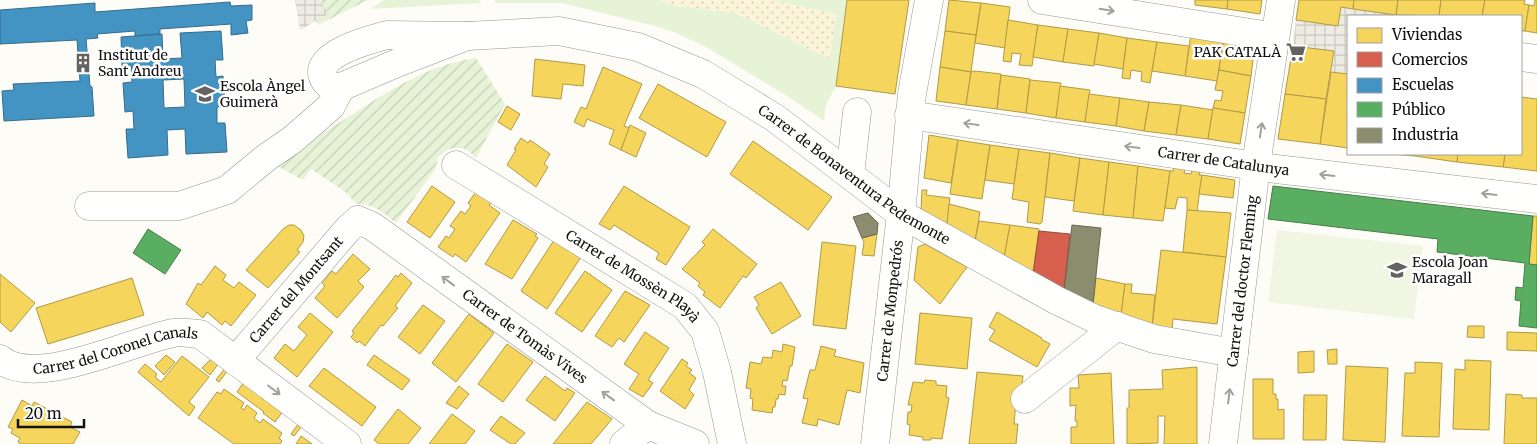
<svg xmlns="http://www.w3.org/2000/svg" width="1537" height="444" font-family="Merriweather,serif">
<style>
.grass{fill:#e7f3d7}
.sand{fill:url(#sand-dots)}
.garden{fill:url(#garden-furrows)}
.pitch{fill:#f0f6e1}
.plaza{fill:url(#plaza-grid)}
.homes{fill:#f6d55c;stroke:#b19a46}
.shops{fill:#d6604d;stroke:#9b483b}
.schools{fill:#4393c3;stroke:#346c8e;fill-rule:evenodd}
.public{fill:#5aae61;stroke:#447f49}
.industry{fill:#8c8c6e;stroke:#676752}
.lines{fill:none;stroke-linecap:round;stroke-linejoin:round}
.minor-casing{stroke:#979795;stroke-width:29}
.minor{stroke:#fffffe;stroke-width:28}
.oneway{stroke:#a0a09f}
.labels{text-anchor:middle;dominant-baseline:central;stroke-width:5;stroke-linejoin:round;paint-order:stroke}
.poi-label{font-size:14px;fill:#111;stroke:#fff;text-anchor:start}
.street-label{font-size:14px;fill:#111;stroke:#fff}
</style>
<defs>
<pattern id="sand-dots" width="8" height="8" patternUnits="userSpaceOnUse" patternTransform="scale(1.25)"><rect width="8" height="8" fill="#fcf4d9"/><path d="M2 2h.1M6 6h.1" fill="none" stroke="#d7d0b9" stroke-width="1.8" stroke-linecap="round"/></pattern>
<pattern id="garden-furrows" width="10" height="10" patternUnits="userSpaceOnUse" patternTransform="scale(1.25)"><rect width="10" height="10" fill="#e7f3d7"/><path d="M-1 1l2-2M0 10L10 0M9 11l2-2" fill="none" stroke="#c5cfb8"/></pattern>
<pattern id="plaza-grid" width="8" height="8" patternUnits="userSpaceOnUse" patternTransform="scale(1.25)"><rect width="8" height="8" fill="#edebe2"/><path d="M0 4h8M4 0v8" fill="none" stroke="#cac8c1"/></pattern>
</defs>
<rect width="100%" height="100%" fill="#fdfcf7"/>
<g class="grass">
<path d="M384,0H479L481,3L370,9Z"/>
<path d="M495,0H658L677,6L736,13L829,58L836,14L771,0H847L836,86L826,104L824,121L789,97L708,48L676,33L655,26L562,3H495Z"/>
</g>
<path class="sand" d="M658,0H771L836,14L830,59L736,13L676,6Z"/>
<g class="garden">
<path d="M320,0H368L318,25L316,21L327,14Z"/>
<path d="M476,58L505,104L476,158L470,152L463,148H454L447,150L438,157L436,168L396,223C383,213 375,204 357,204L344,191L311,169L303,180L275,165C299,148 324,132 348,117C389,91 427,65 476,58Z"/>
</g>
<path class="pitch" d="M1277,230L1423,246L1414,319L1268,302Z"/>
<g class="plaza">
<path d="M295,0H320L328,14L300,30Z"/>
<path d="M1341,7L1409,16H1348V74L1331,72L1333,51L1293,46L1296,20L1338,26Z"/>
</g>
<g class="homes">
<path d="M847,0H909L895,94L836,86Z"/>
<path d="M949,0L981,3L976,35L945,31Z"/>
<path d="M1195,0H1228L1227,9L1195,5Z"/>
<path d="M1228,0H1262L1260,14L1227,9Z"/>
<path d="M1299,0H1354L1353,9L1341,7L1338,26L1296,20Z"/>
<path d="M1354,0H1398L1396,15L1353,9Z"/>
<path d="M1398,0H1441L1439,16L1396,15Z"/>
<path d="M1441,0H1485L1482,16H1439Z"/>
<path d="M1485,0H1525L1524,4L1529,5L1525,31H1521V16H1482Z"/>
<path d="M1535,0H1537V33L1525,31L1529,5L1534,6Z"/>
<path d="M981,3L1010,7L1005,48L975,43Z"/>
<path d="M1008,20L1038,25L1032,66L1019,65L1021,54L1012,53L1011,62L1003,61Z"/>
<path d="M1038,25L1068,29L1063,62L1033,57Z"/>
<path d="M1068,29L1099,33L1094,66L1063,62Z"/>
<path d="M945,31L976,35L971,72L940,67Z"/>
<path d="M1099,33L1127,38L1123,69L1094,64Z"/>
<path d="M1191,33L1224,38L1217,81L1185,76Z"/>
<path d="M1127,38L1157,42L1150,83L1141,81L1142,72L1131,70L1130,79L1122,78Z"/>
<path d="M1224,38L1255,43L1251,76L1219,70Z"/>
<path d="M1157,42L1189,46L1185,76L1152,71Z"/>
<path d="M1293,46L1334,51L1326,99L1285,94Z"/>
<path d="M535,59L585,65L583,86L563,84L561,99L532,96Z"/>
<path d="M603,67L642,84L624,126L630,128L621,150L609,144L614,130L587,119L584,127L574,122L581,107L586,109Z"/>
<path d="M940,67L971,72L966,105L936,101Z"/>
<path d="M1219,70L1251,76L1245,113L1213,108L1215,100L1221,101L1223,91L1215,90Z"/>
<path d="M975,71L1001,74L997,109L966,105L971,72Z"/>
<path d="M1331,72L1348,74V148L1320,144Z"/>
<path d="M1001,75L1030,79L1026,113L997,109Z"/>
<path d="M1030,80L1061,83L1056,118L1026,113Z"/>
<path d="M658,84L726,122L707,157L639,118Z"/>
<path d="M1060,86L1090,90L1085,122L1056,118Z"/>
<path d="M1089,94L1120,98L1116,126L1085,122Z"/>
<path d="M1285,94L1326,99L1320,144L1278,139Z"/>
<path d="M1521,97L1537,99V171L1503,167L1505,154H1521Z"/>
<path d="M1120,98L1149,102L1144,131L1116,126Z"/>
<path d="M1149,102L1181,105L1176,135L1144,131Z"/>
<path d="M1181,105L1213,110L1208,139L1176,135Z"/>
<path d="M507,106L520,114L511,130L498,122Z"/>
<path d="M1213,108L1245,113L1240,144L1208,139Z"/>
<path d="M630,125L646,133L636,157L621,150Z"/>
<path d="M929,135L958,140L951,183L924,178Z"/>
<path d="M521,138L528,143L530,140L550,154L544,164L548,167L536,187L507,165L516,150L514,149Z"/>
<path d="M958,140L990,145L982,199L950,194Z"/>
<path d="M753,141L832,197L808,230L730,174Z"/>
<path d="M990,145L1019,149L1014,184L985,180Z"/>
<path d="M1019,149L1050,153L1042,222L1040,224L1027,222L1029,202L1012,199Z"/>
<path d="M1050,153L1080,158L1074,201L1045,197Z"/>
<path d="M1394,154H1415V156Z"/>
<path d="M1415,154H1458L1457,162L1415,156Z"/>
<path d="M1458,154H1505L1503,167L1457,162Z"/>
<path d="M1080,158L1109,162L1103,215L1073,211Z"/>
<path d="M1109,162L1138,166L1133,218L1103,215Z"/>
<path d="M1138,166L1170,171L1163,221L1133,218Z"/>
<path d="M1174,167L1185,169L1184,173L1191,174L1192,170L1200,171L1199,175H1202L1197,211L1187,210V198L1178,197L1175,209L1165,208L1170,171H1173Z"/>
<path d="M1202,175L1235,180L1233,198L1199,194Z"/>
<path d="M432,186L455,202L430,238L407,222Z"/>
<path d="M624,186L690,227L666,265L656,259L659,253L614,225L610,230L599,224Z"/>
<path d="M922,190H927L926,195L950,198L947,224L921,210Z"/>
<path d="M475,193L491,203L489,205L500,213L466,262L455,254L453,257L438,247L446,236L449,238L455,229L450,226L461,211L465,214L471,206L468,203Z"/>
<path d="M949,204L980,212L975,241L947,224Z"/>
<path d="M1187,210L1231,213L1226,257L1183,252Z"/>
<path d="M1533,216H1537V265L1529,264Z"/>
<path d="M513,220L537,234L535,236L538,238L512,279L485,264Z"/>
<path d="M979,221L1010,225L1004,258L975,241Z"/>
<path d="M289,225H294L301,230L304,236L303,242L297,250L300,252L268,288L246,270L283,229Z"/>
<path d="M1010,225L1039,229L1033,274L1004,258Z"/>
<path d="M713,229L757,264L746,278L743,276L720,308L703,295L705,292L698,286L700,283L682,269L705,245L702,242Z"/>
<path d="M877,234L874,256L862,255L864,242L862,238Z"/>
<path d="M556,237L583,254L547,309L521,291Z"/>
<path d="M822,242L856,246L846,329L813,325Z"/>
<path d="M925,244L967,267L940,304L914,280L918,247Z"/>
<path d="M1161,250L1226,257L1217,324L1173,319L1172,329L1152,327Z"/>
<path d="M353,254L370,269L358,281L364,287L337,318L315,298L325,286L322,283L332,271L336,274Z"/>
<path d="M215,266L226,275L223,280L234,288L239,282L256,295L231,326L225,321L222,325L207,312L203,318L186,304L198,283L201,285Z"/>
<path d="M585,271L612,290L582,332L555,313Z"/>
<path d="M401,273L412,283L395,306L398,308L383,326L381,325L365,346L359,341L357,343L351,337L354,333L352,331L396,275L398,277Z"/>
<path d="M0,274L35,303L11,332L0,322Z"/>
<path d="M132,278L144,315L48,344L36,308Z"/>
<path d="M1096,278L1125,284L1121,315L1093,304Z"/>
<path d="M781,282L801,316L772,334L756,308L759,305L754,297Z"/>
<path d="M1125,284H1132L1131,293L1155,295L1152,327L1121,315Z"/>
<path d="M625,291L650,305L624,342L619,338L612,347L595,336Z"/>
<path d="M423,305L445,321L420,354L398,337Z"/>
<path d="M997,312L1042,338L1041,339L1050,344L1037,367L989,340L995,330L989,327Z"/>
<path d="M310,313L333,332L297,377L274,358L285,344L294,351L307,335L298,327Z"/>
<path d="M920,313L972,318L967,369L915,364Z"/>
<path d="M469,314L494,333L456,382L432,363Z"/>
<path d="M1468,326H1484V338L1467,337Z"/>
<path d="M645,332L669,348L648,380L653,383L643,397L629,389L639,374L624,364Z"/>
<path d="M1507,332L1537,333V351L1507,350Z"/>
<path d="M507,344L533,362L503,402L478,384Z"/>
<path d="M783,344L795,347L792,366H790L787,381L783,380L782,386H786L785,395L779,394L778,399H776L775,407H773L772,413L752,410L753,399L750,398L751,389L746,388L750,362L761,364L763,357L772,358L773,350L782,352Z"/>
<path d="M821,346L836,350L834,356L864,363L860,393L847,390L839,425L818,419L817,426L802,423L808,399L803,398L810,370H815Z"/>
<path d="M1337,349V364H1328L1327,350Z"/>
<path d="M1314,351V372L1298,373V352Z"/>
<path d="M166,355L175,362L164,375L155,366Z"/>
<path d="M374,355L410,380L402,390L367,365Z"/>
<path d="M182,356L209,377L189,402L195,407L189,416L138,372L145,364L157,374L155,377L161,382Z"/>
<path d="M212,358L219,363L210,375L202,368Z"/>
<path d="M682,359L688,363L686,366L692,370L689,373L696,378L689,390L694,395L685,409L660,391Z"/>
<path d="M1465,360L1491,361L1489,430L1453,429L1455,369L1465,370Z"/>
<path d="M1415,362L1442,363L1439,437L1402,436L1405,373H1415Z"/>
<path d="M1346,366L1388,368L1385,442L1343,440Z"/>
<path d="M1197,367V444H1164L1165,416H1158V443L1127,444V408H1129V390L1163,389L1162,370Z"/>
<path d="M225,368L228,370L219,382L216,380Z"/>
<path d="M324,368L376,407L362,426L309,386Z"/>
<path d="M977,372L1023,376L1020,402L1016,401L1014,424H1018L1016,444H969Z"/>
<path d="M1111,373L1114,444H1071V427H1077V421H1075L1076,405L1070,406V388H1079L1078,375Z"/>
<path d="M545,376L565,391L567,388L575,393L555,421L526,400Z"/>
<path d="M1253,379H1273V394H1276V399H1278V410L1284,409V439H1253Z"/>
<path d="M925,380L936,381V385L947,386L946,397L949,398L942,439L931,438V440H923V437L909,435L910,425L907,424L908,412H911L912,405H908L913,382L924,383Z"/>
<path d="M244,382L283,411L275,422L263,413L264,412L237,392Z"/>
<path d="M459,386L469,394L457,409L446,403Z"/>
<path d="M224,389L244,403L241,408L244,410L247,405L257,413L254,418L260,423L263,419L282,433L279,438L282,441L280,444H234L198,418L217,392L221,394Z"/>
<path d="M1506,394L1522,395V398H1537V444H1504Z"/>
<path d="M1304,395H1327L1326,440H1303Z"/>
<path d="M22,400L32,406L34,402L72,422L70,427L80,432L73,444H21L18,442L20,438L11,433L13,429L8,427Z"/>
<path d="M587,402L612,419L591,444H553Z"/>
<path d="M398,409L421,428L408,444H379L374,440Z"/>
<path d="M452,414L475,431L465,444H429Z"/>
<path d="M501,416L525,433L515,444H511L490,430Z"/>
<path d="M299,423L302,426L294,436L291,434Z"/>
<path d="M301,436L312,444H296Z"/>
</g>
<path class="shops" d="M1039,231L1070,234L1064,291L1033,274Z"/>
<g class="schools">
<path d="M230,2L231,6L252,5V20L246,21L248,33L231,35V24L160,29V34L135,36V31L97,34L98,38L86,39L90,86L92,87L94,116L4,121L2,91L14,90L13,84L80,81L77,40L0,44V10L95,3V12Z"/>
<path d="M221,31L223,60H215L216,77L223,76L225,106L217,107V123H225L227,152L186,154L185,129L167,130L168,155L128,158L126,129H134L133,111L125,112L123,83L132,82L131,65L122,66L121,37L162,34L163,59L182,58L180,33ZM184,79L185,107L164,108L163,80Z"/>
</g>
<g class="public">
<path d="M1273,186L1533,216L1529,264L1537,265V328L1519,326L1521,301L1515,300L1516,287L1523,288L1525,263L1437,252L1438,239L1268,219Z"/>
<path d="M148,229L181,250L165,274L133,253Z"/>
</g>
<g class="industry">
<path d="M868,213L878,223L877,234L862,238L853,217Z"/>
<path d="M1072,225L1101,228L1093,304L1064,291Z"/>
</g>
<g class="lines">
<defs>
<g id="minor">
<path d="M1042,0L1275,37"/>
<path d="M387,35L467,36L397,63L341,87C334,87 327,86 324,79C311,54 372,39 387,35Z"/>
<path id="s1" d="M467,36L559,31L638,47L703,74L775,118L901,214L1056,300L1095,319L1154,339L1234,353"/>
<path d="M1521,57L1537,59"/>
<path id="s2" d="M909,115L1276,169L1537,199"/>
<path id="s3" d="M456,165L685,306L705,331L717,372L732,444"/>
<path d="M850,175L857,112"/>
<path d="M89,206H179L227,190L267,157L292,140L331,106L341,87"/>
<path id="s4" d="M0,359C36,389 131,341 173,333C181,331 192,334 200,334L347,444"/>
<path id="s5" d="M235,361L348,229L358,220L372,226L648,425L695,444"/>
<path d="M1025,399L1117,326"/>
<path d="M624,444L648,425"/>
<path id="s6" d="M875,444L901,214L912,94L929,0"/>
<path id="s7" d="M1223,444L1256,165L1281,0"/>
</g>
</defs>
<use href="#minor" class="minor-casing"/>
<use href="#minor" class="minor"/>
</g>
<defs><path id="oneway-shaft" d="M-6 0H5M1.5-3L5.5 0L1.5 3" fill="none" stroke-width="1.6" stroke-linecap="round" stroke-linejoin="round" transform="scale(1.25)"/></defs>
<g class="oneway">
<use href="#oneway-shaft" transform="translate(1107 10) rotate(9)"/>
<use href="#oneway-shaft" transform="translate(971 124) rotate(-172)"/>
<use href="#oneway-shaft" transform="translate(1261 130) rotate(-81)"/>
<use href="#oneway-shaft" transform="translate(1132 147) rotate(-172)"/>
<use href="#oneway-shaft" transform="translate(1327 175) rotate(-173)"/>
<use href="#oneway-shaft" transform="translate(1489 194) rotate(-173)"/>
<use href="#oneway-shaft" transform="translate(448 281) rotate(-144)"/>
<use href="#oneway-shaft" transform="translate(274 390) rotate(37)"/>
<use href="#oneway-shaft" transform="translate(608 396) rotate(-144)"/>
<use href="#oneway-shaft" transform="translate(1229 396) rotate(-83)"/>
</g>
<defs>
<symbol id="supermarket-bare" viewBox="-9 -9 18 18"><path d="M-6-5.5h2.5l.6 2H6L4.5 2H-2.5L-4.4-4H-6ZM-1.5 3.2a1.3 1.3 0 1 0 .1 0ZM3 3.2a1.3 1.3 0 1 0 .1 0Z" fill="#646362" stroke="#fff" stroke-width="2.5" paint-order="stroke"/></symbol>
<symbol id="building-bare" viewBox="-9 -9 18 18"><path d="M-4-6H4V6H1V3H-1V6H-4ZM-2.5-4.3h1.7v1.8h-1.7ZM.8-4.3h1.7v1.8H.8ZM-2.5-1h1.7V.8h-1.7ZM.8-1h1.7V.8H.8Z" fill="#646362" stroke="#fff" stroke-width="2.5" paint-order="stroke"/></symbol>
<symbol id="school-bare" viewBox="-9 -9 18 18"><path d="M0-5L7-2L0 1L-7-2ZM-4 1L0 2.5L4 1V4Q0 6-4 4Z" fill="#646362" stroke="#fff" stroke-width="2.5" paint-order="stroke"/></symbol>
</defs>
<g fill-rule="evenodd">
<use href="#supermarket-bare" x="1282" y="38" width="28" height="28"/>
<use href="#building-bare" x="69" y="49" width="28" height="28"/>
<use href="#school-bare" x="191" y="80" width="28" height="28"/>
<use href="#school-bare" x="1383" y="256" width="28" height="28"/>
</g>
<g class="labels">
<g class="poi-label">
<text x="1281" y="52" text-anchor="end">PAK CATALÀ</text>
<text x="98" y="55">Institut de<tspan x="98" dy="16">Sant Andreu</tspan></text>
<text x="220" y="86">Escola Àngel<tspan x="220" dy="16">Guimerà</tspan></text>
<text x="1412" y="262">Escola Joan<tspan x="1412" dy="16">Maragall</tspan></text>
</g>
<g class="street-label">
<text stroke="none"><textPath href="#s2" startOffset="318">Carrer de Catalunya</textPath></text>
<text stroke="none"><textPath href="#s1" startOffset="425">Carrer de Bonaventura Pedemonte</textPath></text>
<text stroke="none"><textPath href="#s3" startOffset="209">Carrer de Mossèn Playà</textPath></text>
<text stroke="none"><textPath href="#s7" startOffset="164">Carrer del doctor Fleming</textPath></text>
<text stroke="none"><textPath href="#s5" startOffset="94">Carrer del Montsant</textPath></text>
<text stroke="none"><textPath href="#s6" startOffset="134">Carrer de Monpedrós</textPath></text>
<text stroke="none"><textPath href="#s5" startOffset="391">Carrer de Tomàs Vives</textPath></text>
<text stroke="none"><textPath href="#s4" startOffset="120">Carrer del Coronel Canals</textPath></text>
</g>
</g>
<rect x="1347" y="15" width="175" height="140" fill="#ffffff" stroke="#a0a0a0"/>
<rect x="1357" y="28" width="25" height="15" fill="#f6d55c" stroke="#a0a0a0"/>
<text x="1392" y="40" font-size="15" fill="#111111">Viviendas</text>
<rect x="1357" y="52" width="25" height="15" fill="#d6604d" stroke="#a0a0a0"/>
<text x="1392" y="65" font-size="15" fill="#111111">Comercios</text>
<rect x="1357" y="78" width="25" height="15" fill="#4393c3" stroke="#a0a0a0"/>
<text x="1392" y="90" font-size="15" fill="#111111">Escuelas</text>
<rect x="1357" y="102" width="25" height="15" fill="#5aae61" stroke="#a0a0a0"/>
<text x="1392" y="115" font-size="15" fill="#111111">Público</text>
<rect x="1357" y="128" width="25" height="15" fill="#8c8c6e" stroke="#a0a0a0"/>
<text x="1392" y="140" font-size="15" fill="#111111">Industria</text>
<path d="M18 419v8h66v-8" fill="none" stroke="#111111" stroke-width="2.5"/>
<text x="25" y="419" font-size="15" fill="#111111" stroke="#ffffff" stroke-width="4" paint-order="stroke">20 m</text>
</svg>
